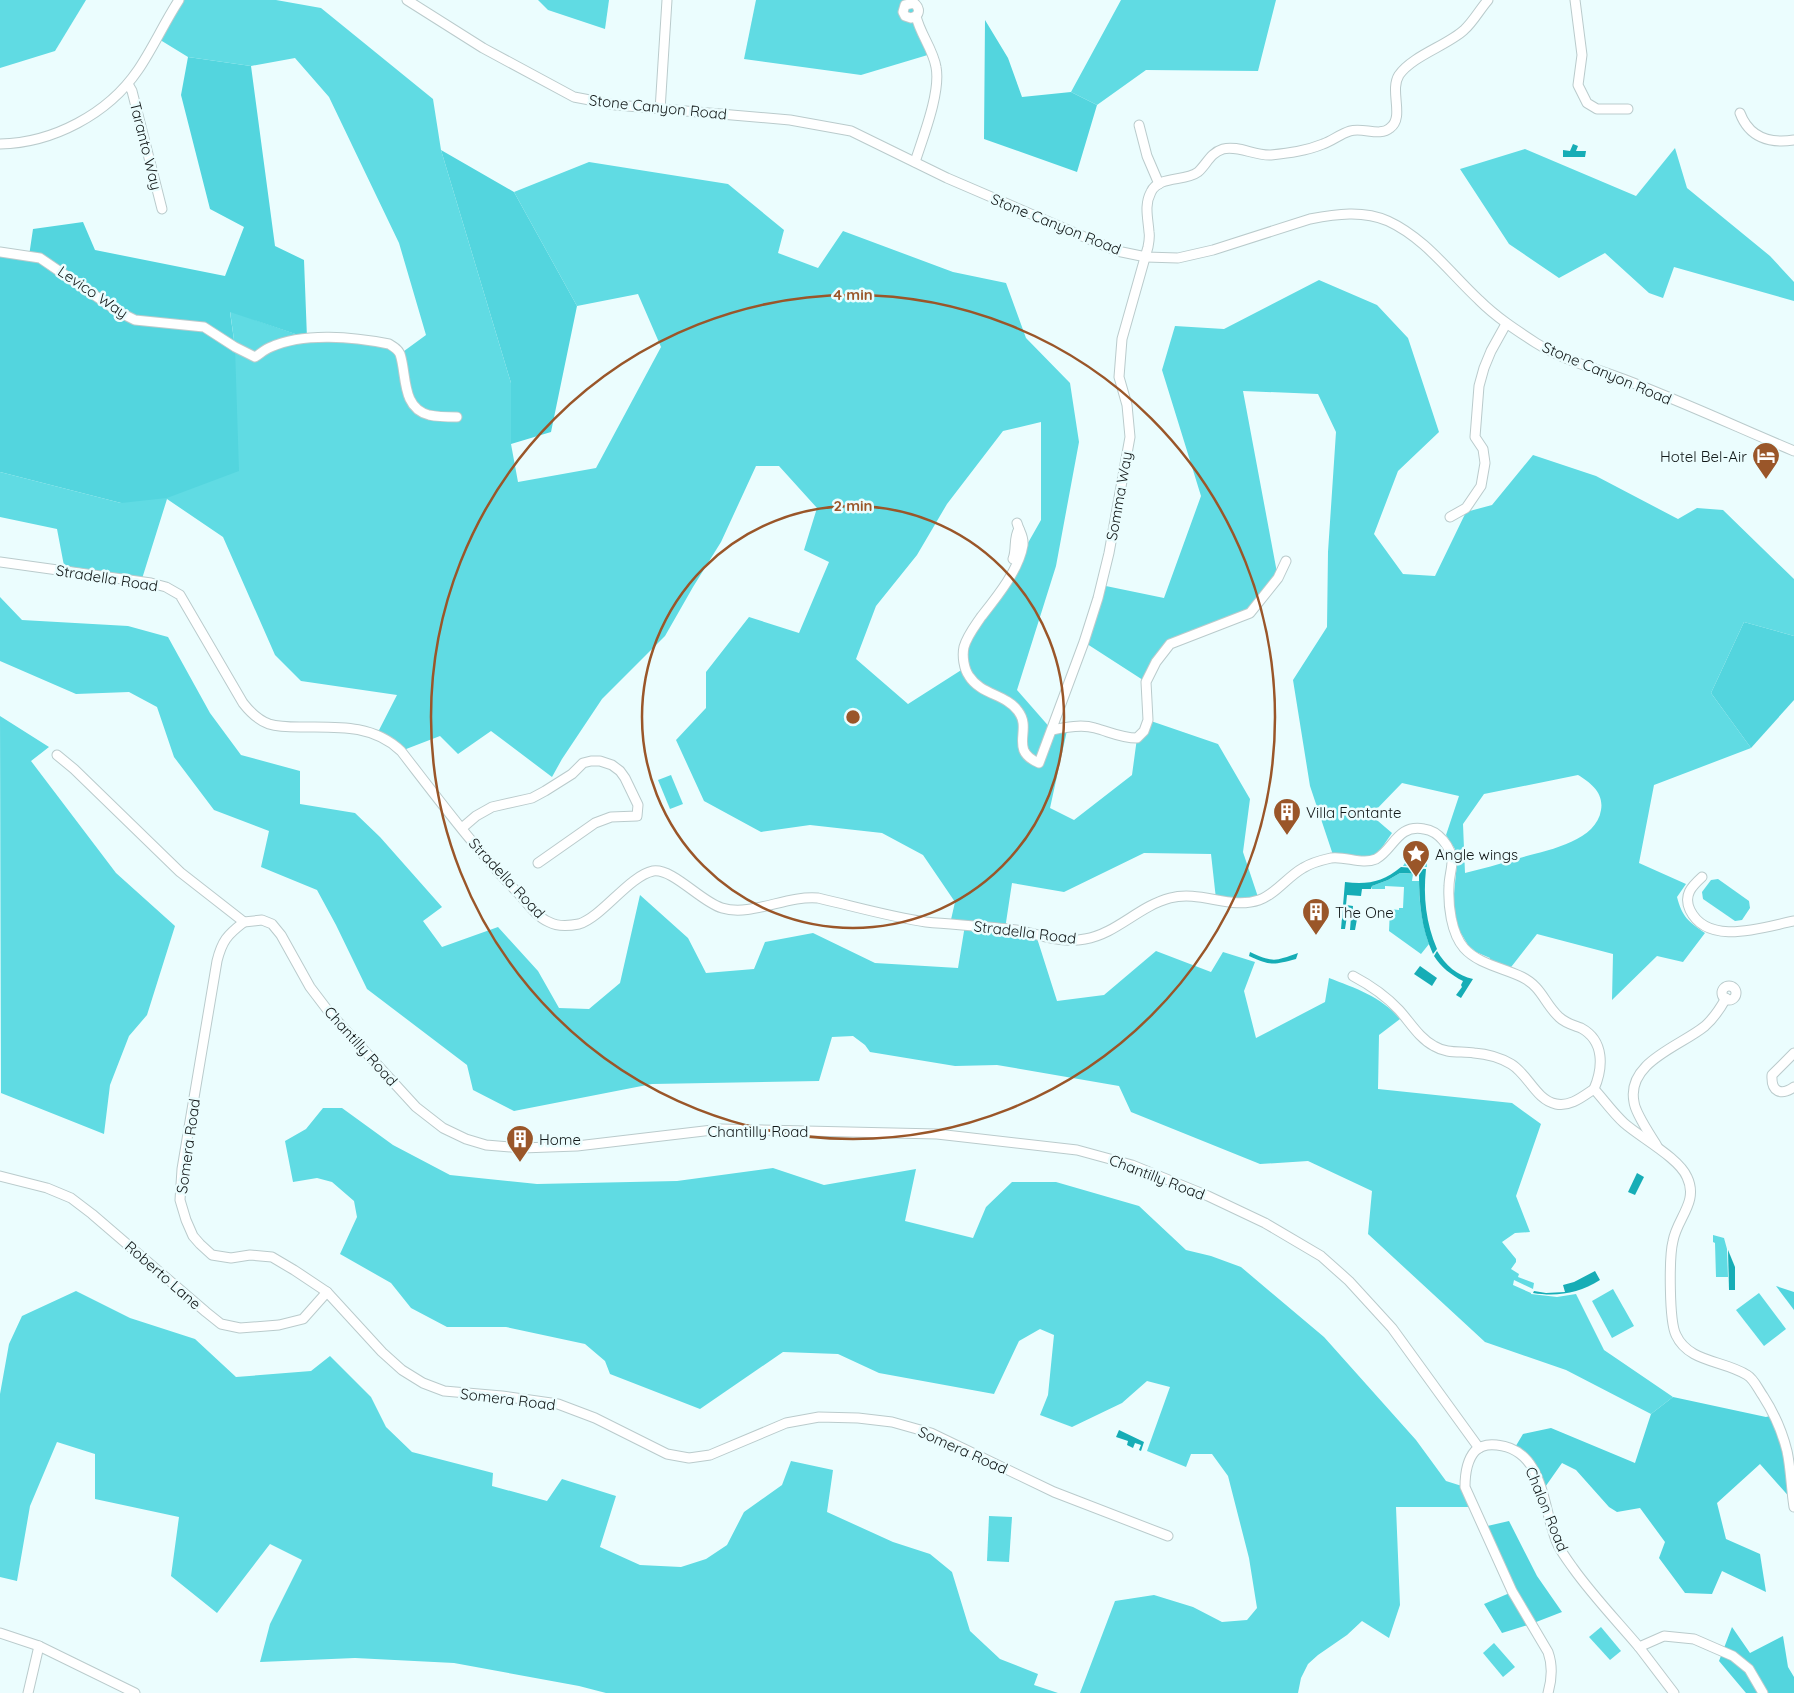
<svg xmlns="http://www.w3.org/2000/svg" width="1794" height="1693" font-family="Quicksand,sans-serif">
<style>
.green{fill:#60dbe3;fill-rule:evenodd}
.forest{fill:#53d5de}
.water{fill:#16adb6}
.lines{fill:none;stroke-linecap:round;stroke-linejoin:round}
.minor-casing{stroke:#bacbcc;stroke-width:11}
.minor{stroke:#fff;stroke-width:9}
.ring{fill:none;stroke:#9a5629;stroke-width:2.5}
.labels{text-anchor:middle;dominant-baseline:central;stroke-width:5;stroke-linejoin:round;paint-order:stroke}
.street-label{font-size:15px;fill:#121818;stroke:#ebfdfe}
.poi-label{font-size:15px;fill:#121818;stroke:#ebfdfe;text-anchor:start}
.centre{fill:#9a5629;stroke:#ebfdfe;stroke-width:2.5}
.ring-label{font-size:15px;text-anchor:middle;font-weight:bold;fill:#9a5629;stroke:#ebfdfe;stroke-width:5;stroke-linejoin:round;paint-order:stroke}
</style>
<rect width="100%" height="100%" fill="#ebfdfe"/>
<g class="green">
<path d="M0,0H86L55,51L0,68Z"/>
<path d="M179,0H276L321,8L433,99L441,150L511,383V444L518,482L596,468L661,347L638,294L577,306L514,192L589,162L728,184L784,230L778,253L818,268L843,231L953,272L1006,283L1026,338L1070,383L1079,442L1056,566L1017,690L1052,730L1068,726L1050,808L1074,820L1132,775L1137,738L1148,720L1218,744L1250,799L1243,852L1259,900L1216,899L1211,854L1144,853L1064,892L1012,883L1005,929L1036,935L1057,1001L1104,995L1156,951L1211,972L1223,952L1255,962L1244,991L1256,1038L1325,1002L1329,978C1355,988 1382,997 1400,1019L1379,1035L1378,1089L1512,1103L1541,1124L1516,1196L1530,1232L1515,1233L1502,1242L1516,1259V1262L1511,1269L1519,1274L1518,1277L1534,1283L1533,1289L1514,1280L1513,1285L1531,1293V1294L1557,1297L1576,1294L1604,1350L1673,1397L1651,1414L1566,1370L1485,1342L1368,1234L1372,1191L1308,1161L1260,1164L1131,1112L1119,1086L997,1065L955,1066L870,1052L865,1045L853,1036L832,1037L819,1081L652,1084L514,1111L473,1090L467,1065L367,989L336,925L317,890L261,867L269,831L214,810L174,757L157,707L129,692L76,694L0,661V597L22,620L128,626L168,637L210,713L241,755L300,771V804L355,813L380,837L442,907L423,921L442,947L498,927L538,971L559,1008L589,1009L620,983L640,895L688,938L706,973L754,969L765,942L813,933L875,963L958,968L965,925L950,924L955,902L923,855L882,833L810,825L761,832L704,801L676,740L706,708V672L749,617L799,633L829,562L804,550L817,508L779,466H756L721,542L693,587L665,636L602,699L562,759L552,777L491,731L458,754L440,736L401,751L377,734L397,695L301,681L275,655L223,537L167,499L141,582L65,571L57,529L0,517V472L121,503L235,347L230,311L307,338L382,343L400,354L426,335L399,243L363,168L329,97L295,58L251,66L188,57L157,38ZM1041,422V520L1012,571L964,646L966,667L908,704L856,659L876,606L917,555L947,504L1003,431Z"/>
<path d="M538,0H609L605,29L548,10Z"/>
<path d="M756,0H911L931,54L861,75L744,59Z"/>
<path d="M1121,0H1276L1258,71L1146,70L1097,105L1071,92Z"/>
<path d="M1675,148L1687,188L1770,256L1794,282V301L1674,267L1663,298L1649,293L1605,253L1559,278L1509,244L1460,169L1525,149L1636,196Z"/>
<path d="M1319,280L1377,305L1408,338L1439,432L1398,471L1374,534L1403,574L1435,576L1466,512L1492,505L1533,455L1596,476L1678,519L1697,508L1723,510L1794,579V636L1744,622L1711,693L1751,748L1654,785L1639,863L1686,884L1677,897C1682,917 1689,922 1705,933L1683,962L1657,956L1612,1000L1613,954L1537,934L1508,971L1489,963L1490,958L1476,952L1468,945L1459,930L1453,905L1457,862L1455,849L1446,835L1459,796L1402,783L1371,815L1392,833L1374,859L1334,858L1310,786L1293,680L1327,627L1328,552L1336,432L1318,394L1243,391L1278,578L1250,613L1170,644L1146,682L1084,642L1101,585L1164,598L1201,496L1162,370L1175,326L1224,329ZM1578,775C1591,783 1604,793 1601,810C1596,843 1543,851 1516,859C1499,864 1482,869 1465,873L1463,824L1484,794Z"/>
<path d="M0,716L49,747L31,761L116,873L175,926L147,1015L129,1036L110,1085L104,1134L1,1093Z"/>
<path d="M671,775L683,804L670,809L658,780Z"/>
<path d="M1415,853C1424,852 1427,859 1427,867L1403,866L1408,858Z"/>
<path d="M1400,873L1413,874L1412,881H1419C1419,903 1422,924 1429,944L1421,954L1389,931L1390,909L1399,910V908H1403L1404,887L1385,886V889H1372V886L1388,880Z"/>
<path d="M1718,879L1749,901L1750,908L1742,920L1735,921L1703,899L1702,892L1711,880Z"/>
<path d="M323,1108H342L393,1145L450,1175L537,1184L677,1181L773,1168L824,1185L916,1169L905,1221L973,1238L986,1207L1012,1182H1056L1139,1206L1186,1250L1211,1256L1241,1267L1324,1337L1416,1440L1446,1481L1465,1487L1474,1507H1396L1400,1605L1389,1638L1362,1621L1347,1635L1318,1655L1308,1664L1301,1678L1298,1693H1080L1115,1601L1154,1595L1193,1607L1222,1622L1247,1620L1257,1608L1249,1558L1228,1476L1212,1454H1191L1186,1467L1147,1451L1170,1387L1147,1381L1122,1403L1072,1427L1040,1415L1048,1395L1054,1335L1040,1329L1019,1341L994,1394L879,1373L838,1354L783,1352L700,1409L610,1374L605,1361L585,1344L506,1327H447L411,1308L391,1283L340,1254L357,1217L354,1201L332,1182L317,1178L293,1182L285,1141L306,1129Z"/>
<path d="M1713,1235L1724,1238L1727,1249L1728,1277H1716L1715,1243L1713,1242Z"/>
<path d="M1613,1289L1634,1326L1612,1338L1592,1301Z"/>
<path d="M76,1291L130,1318L195,1339L236,1377L311,1371L330,1356L371,1397L386,1427L412,1452L493,1473L492,1486L547,1501L562,1479L616,1496L600,1547L640,1565L681,1567L706,1559L727,1545L744,1512L782,1485L791,1461L833,1470L827,1512L893,1542L930,1554L952,1572L970,1631L1000,1659L1038,1674L1034,1685L1058,1693H606L579,1686L454,1663L355,1658L260,1662L270,1624L302,1560L270,1544L217,1613L171,1576L179,1517L95,1499V1454L57,1442L30,1506L17,1581L0,1577V1394L9,1344L22,1316Z"/>
<path d="M1759,1293L1786,1329L1764,1346L1736,1310Z"/>
<path d="M989,1516L1012,1517L1009,1562L987,1561Z"/>
<path d="M1601,1627L1621,1651L1610,1660L1589,1637Z"/>
<path d="M1494,1643L1515,1667L1503,1677L1483,1653Z"/>
</g>
<g class="forest">
<path d="M985,20L1008,58L1022,97L1071,92L1097,105L1077,172L984,139Z"/>
<path d="M188,57L251,66L275,246L304,260L307,338L230,312L235,347L239,471L167,498L121,503L0,472V252L29,256L33,229L83,222L95,250L225,276L244,227L210,209L181,95Z"/>
<path d="M441,150L514,192L577,306L551,432L511,444V383Z"/>
<path d="M1744,622L1794,636V700L1751,748L1711,693Z"/>
<path d="M1776,1286L1794,1292V1310Z"/>
<path d="M1673,1397L1766,1417L1774,1415L1778,1421L1793,1501L1760,1464L1717,1503L1726,1539L1760,1554L1766,1592L1722,1571L1712,1594L1685,1593L1659,1558L1665,1542L1640,1508L1617,1512L1609,1507L1576,1470L1562,1463L1543,1490L1514,1449L1523,1434L1551,1428L1635,1463L1651,1414Z"/>
<path d="M1509,1521L1537,1576L1562,1612L1531,1624L1502,1633L1484,1604L1512,1592L1483,1527Z"/>
<path d="M1732,1627L1750,1653L1783,1636L1788,1667L1794,1677V1693H1746L1719,1661Z"/>
</g>
<g class="water">
<path d="M1573,144L1578,146L1576,151H1586L1585,157H1563V150L1570,151Z"/>
<path d="M1401,867L1426,869C1423,897 1426,923 1437,949L1433,954C1421,928 1419,902 1419,874L1400,873L1388,880L1372,886L1371,889H1362L1361,896L1347,895L1346,905L1353,906L1352,918L1357,919L1355,930H1350L1351,917L1347,916L1345,929H1341L1345,882C1367,885 1383,882 1401,867Z"/>
<path d="M1437,951C1445,965 1458,976 1473,979L1461,998L1456,995L1462,987L1461,985L1463,981C1451,975 1441,967 1434,956Z"/>
<path d="M1250,952C1274,963 1275,961 1298,953L1296,959C1273,965 1271,966 1249,956Z"/>
<path d="M1420,966L1437,978L1432,986L1414,974Z"/>
<path d="M1637,1173L1644,1177L1635,1195L1628,1192Z"/>
<path d="M1728,1250L1735,1267V1290H1729Z"/>
<path d="M1595,1271L1600,1280C1579,1293 1558,1297 1533,1293L1534,1291L1546,1293L1565,1292L1563,1285L1574,1282Z"/>
<path d="M1119,1430L1144,1442L1141,1451L1139,1450L1141,1445L1135,1443L1133,1448L1127,1445L1128,1441L1116,1437Z"/>
</g>
<g class="lines">
<defs>
<g id="minor">
<path d="M407,0L483,48L574,97L616,105L790,120L851,131L947,178L1117,251L1146,257L1178,258L1213,250L1310,219C1336,214 1363,210 1388,221C1425,238 1450,273 1479,300C1496,317 1516,330 1536,343C1563,360 1594,368 1623,379C1681,401 1737,427 1794,451"/>
<path d="M1575,0L1582,55L1578,85L1587,103L1597,109H1628"/>
<path d="M128,84L132,91L162,209"/>
<path d="M660,110L667,0"/>
<path d="M1740,113C1749,137 1769,144 1794,140"/>
<path d="M1139,125L1147,156L1159,184"/>
<path d="M0,144C53,143 108,114 138,70C153,48 164,23 179,0"/>
<path d="M915,162C923,137 941,92 936,67C933,49 920,34 916,16C920,12 919,7 914,3L905,5L903,12L905,16L911,18L916,16"/>
<path d="M0,252L40,258L119,312L135,320L204,327L235,347L255,357C260,354 265,349 271,347C304,332 354,337 389,344C394,347 398,349 400,354C407,374 401,408 429,415C438,417 448,417 457,417"/>
<path d="M1450,517L1466,508L1481,486L1485,463L1483,449L1475,437L1479,386L1484,368L1491,351L1506,324"/>
<path d="M1017,523C1019,531 1024,536 1023,545C1019,570 996,598 981,617C975,626 967,636 964,647C962,656 964,669 969,676C981,695 1006,694 1018,711C1033,730 1008,750 1039,763L1084,642L1098,598L1109,553L1130,437L1127,405L1119,377L1122,339L1148,247C1149,242 1150,237 1149,232C1148,218 1144,205 1151,192C1159,175 1185,182 1198,172C1207,164 1210,153 1223,149C1238,145 1255,156 1271,155C1289,153 1306,151 1323,144C1332,141 1340,134 1350,131C1363,127 1380,137 1390,128C1405,117 1389,91 1399,75C1412,56 1448,45 1464,30C1473,22 1480,9 1488,0"/>
<path d="M1013,559C1017,549 1013,538 1019,529"/>
<path d="M0,562L151,583L166,587L180,595L243,703C250,712 258,720 269,724C279,727 290,727 300,727C336,727 373,724 401,751C439,800 476,850 519,894C528,904 537,917 549,922C558,927 569,926 579,924C602,917 629,876 653,871C673,868 701,902 722,908C751,917 787,895 818,898C853,906 891,917 926,922C956,925 986,926 1016,930C1039,934 1061,944 1085,939C1116,934 1139,906 1170,898C1201,890 1230,910 1259,900C1276,894 1287,877 1303,868C1311,863 1322,860 1331,858C1346,856 1362,865 1376,859C1394,849 1397,824 1424,829C1439,831 1451,847 1452,861C1452,869 1449,878 1449,886C1448,905 1451,933 1464,948C1478,964 1504,968 1522,977C1542,987 1544,1003 1559,1017C1565,1023 1573,1025 1581,1028C1605,1041 1603,1068 1594,1089C1604,1100 1613,1113 1624,1123C1641,1138 1679,1158 1687,1177C1699,1202 1677,1218 1673,1241C1669,1257 1669,1321 1676,1335C1689,1363 1724,1360 1747,1375C1754,1379 1758,1389 1763,1396C1774,1413 1782,1431 1787,1451C1791,1469 1791,1489 1794,1507"/>
<path d="M1052,730C1066,727 1082,724 1095,728C1110,732 1121,738 1137,738L1144,731L1148,720L1146,682L1156,662L1170,644L1250,613L1278,578L1286,561"/>
<path d="M57,755L74,769L180,872L244,922L262,920L272,924L281,935L310,987L329,1012L416,1107L443,1128L466,1139L486,1145L522,1148L577,1146L721,1129L937,1134L1077,1150L1132,1165L1208,1196L1265,1223L1321,1256L1349,1281L1392,1328L1479,1448"/>
<path d="M462,828L476,816L492,807L532,798L545,791L572,774L583,763L591,761H600L612,765L620,771L625,778L638,805L637,816L611,817L595,823L538,863"/>
<path d="M1702,877C1692,886 1683,895 1690,910C1708,947 1763,927 1794,921"/>
<path d="M244,922C227,935 222,941 217,961L182,1169L180,1200L186,1220L193,1236L200,1244L212,1255L231,1258L250,1255L272,1257L294,1270L327,1292L382,1352L402,1370L423,1383L444,1391L502,1396L558,1404L595,1418L667,1454L689,1458L710,1455L786,1423L819,1417L858,1418L892,1422L931,1433L1054,1492L1168,1536"/>
<path d="M1353,976C1370,985 1386,996 1399,1010C1410,1022 1419,1038 1434,1046C1447,1054 1460,1051 1474,1053C1488,1054 1499,1057 1511,1064C1528,1074 1536,1100 1556,1104C1570,1107 1582,1097 1594,1089"/>
<circle cx="1729" cy="993" r="7"/>
<path d="M1794,1053L1772,1075C1771,1092 1781,1096 1794,1087"/>
<path d="M1657,1146C1651,1136 1635,1113 1634,1102C1626,1062 1681,1046 1705,1026C1714,1018 1720,1009 1726,998"/>
<path d="M0,1176L47,1188L71,1198L92,1214L206,1312L221,1324L240,1328L279,1325L303,1319L327,1292"/>
<path d="M0,1633L39,1646L135,1693"/>
<path d="M1639,1647L1674,1693"/>
<path d="M28,1693L39,1646"/>
<path d="M1548,1693C1552,1679 1553,1666 1548,1652L1512,1591L1465,1487C1465,1475 1467,1460 1475,1451C1481,1445 1489,1444 1497,1445C1546,1450 1542,1511 1558,1545C1562,1553 1568,1561 1573,1568C1593,1596 1617,1621 1639,1647L1664,1636L1694,1639L1733,1656L1749,1669L1763,1693"/>
</g>
</defs>
<use href="#minor" class="minor-casing"/>
<use href="#minor" class="minor"/>
</g>
<g class="ring">
<circle cx="853" cy="717" r="211"/>
<circle cx="853" cy="717" r="422"/>
</g>
<defs>
<symbol id="hotel-pin" viewBox="-11 -11 22 30"><path d="M0 17L-7.5 6A9.5 9.5 0 1 1 7.5 6Z" fill="#9a5629" stroke="#ebfdfe"/><path d="M-6-4.5h1.5V1H6V5H4.5V3h-9V5H-6ZM-4 0a1.8 1.8 0 1 1 3.6 0ZM.5 0V-2.5h3Q6-2.5 6 0Z" fill="#fff"/></symbol>
<symbol id="building-pin" viewBox="-11 -11 22 30"><path d="M0 17L-7.5 6A9.5 9.5 0 1 1 7.5 6Z" fill="#9a5629" stroke="#ebfdfe"/><path d="M-4-6H4V6H1V3H-1V6H-4ZM-2.5-4.3h1.7v1.8h-1.7ZM.8-4.3h1.7v1.8H.8ZM-2.5-1h1.7V.8h-1.7ZM.8-1h1.7V.8H.8Z" fill="#fff"/></symbol>
<symbol id="sight-pin" viewBox="-11 -11 22 30"><path d="M0 17L-7.5 6A9.5 9.5 0 1 1 7.5 6Z" fill="#9a5629" stroke="#ebfdfe"/><path d="M0-6L1.8-2.2L6-1.7L2.9 1.2L3.7 5.4L0 3.3L-3.7 5.4L-2.9 1.2L-6-1.7L-1.8-2.2Z" fill="#fff"/></symbol>
</defs>
<g fill-rule="evenodd">
<use href="#hotel-pin" x="1750" y="440" width="32" height="43"/>
<use href="#building-pin" x="1271" y="796" width="32" height="43"/>
<use href="#sight-pin" x="1400" y="838" width="32" height="43"/>
<use href="#building-pin" x="1300" y="896" width="32" height="43"/>
<use href="#building-pin" x="504" y="1123" width="32" height="43"/>
</g>
<g class="labels">
<g class="street-label">
<text transform="translate(658 107) rotate(6)">Stone Canyon Road</text>
<text transform="translate(146 146) rotate(76)">Taranto Way</text>
<text transform="translate(1056 224) rotate(22)">Stone Canyon Road</text>
<text transform="translate(93 292) rotate(34)">Levico Way</text>
<text transform="translate(1607 373) rotate(23)">Stone Canyon Road</text>
<text transform="translate(1119 496) rotate(-80)">Somma Way</text>
<text transform="translate(107 578) rotate(9)">Stradella Road</text>
<text transform="translate(507 878) rotate(47)">Stradella Road</text>
<text transform="translate(1025 932) rotate(7)">Stradella Road</text>
<text transform="translate(361 1046) rotate(48)">Chantilly Road</text>
<text x="758" y="1131">Chantilly Road</text>
<text transform="translate(188 1146) rotate(-82)">Somera Road</text>
<text transform="translate(1157 1177) rotate(21)">Chantilly Road</text>
<text transform="translate(163 1275) rotate(41)">Roberto Lane</text>
<text transform="translate(508 1399) rotate(7)">Somera Road</text>
<text transform="translate(963 1450) rotate(24)">Somera Road</text>
<text transform="translate(1547 1509) rotate(68)">Chalon Road</text>
</g>
<g class="poi-label">
<text x="1747" y="456" text-anchor="end">Hotel Bel-Air</text>
<text x="1306" y="812">Villa Fontante</text>
<text x="1435" y="854">Angle wings</text>
<text x="1335" y="912">The One</text>
<text x="539" y="1139">Home</text>
</g>
</g>
<circle cx="853" cy="717" r="8" class="centre"/>
<g class="ring-label">
<text x="853" y="300">4 min</text>
<text x="853" y="511">2 min</text>
</g>
</svg>
